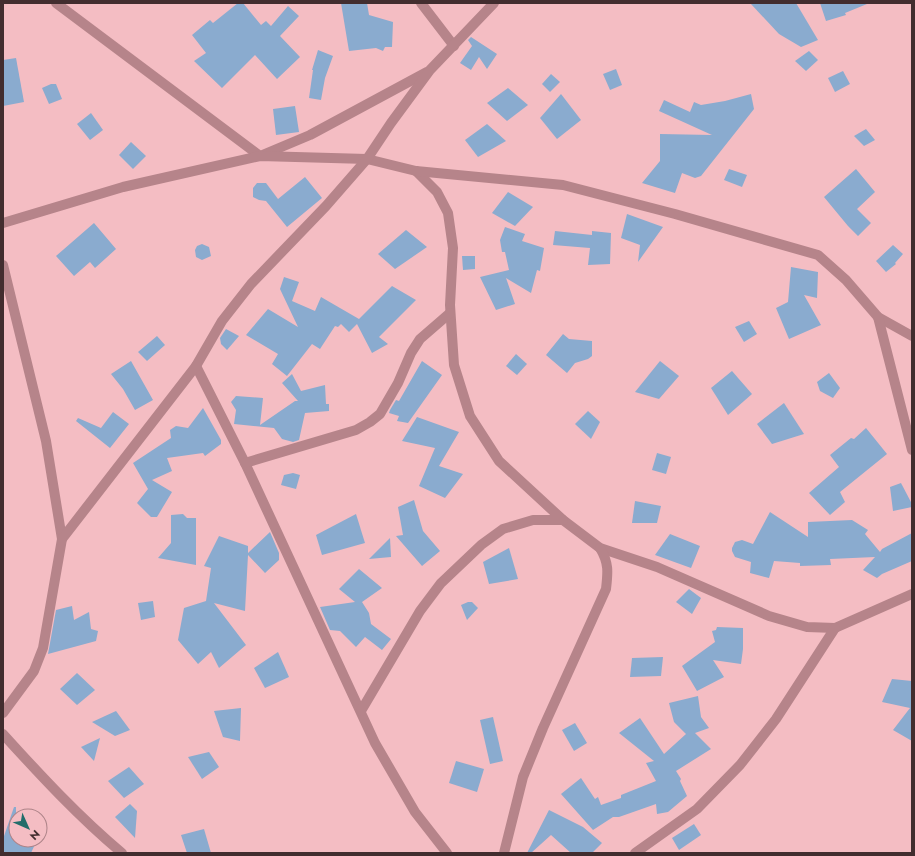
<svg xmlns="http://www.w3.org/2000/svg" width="915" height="856" font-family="Jost,sans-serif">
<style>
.building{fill:#8aabcf}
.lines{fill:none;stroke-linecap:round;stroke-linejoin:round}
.street{stroke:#b6848a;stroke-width:10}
</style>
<rect width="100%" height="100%" fill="#f4bdc3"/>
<g class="building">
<path d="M238,3H243L261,25L266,21L271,26L288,6L299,16L280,36L300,57L277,79L255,55L222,88L194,61L206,53L192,35L210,20L213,23Z"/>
<path d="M341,3H367L369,15L393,22L392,47H385L383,51L376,48L349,51Z"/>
<path d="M750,3H796L818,40L801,47L779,34Z"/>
<path d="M820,3H867V4L845,13L846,15L826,21Z"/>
<path d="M471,37L497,54L487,69L479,57L471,70L460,63L472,46L468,40Z"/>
<path d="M318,50L333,56L325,78L321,100L309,98L313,70H312Z"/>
<path d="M809,51L818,60L806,71L795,61Z"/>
<path d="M16,58L24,102L3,106V60Z"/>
<path d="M616,69L622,85L610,90L603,74Z"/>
<path d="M843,71L850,84L835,92L828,78Z"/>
<path d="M551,74L560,82L550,92L542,84Z"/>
<path d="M51,84H56L62,99L49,104L42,88Z"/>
<path d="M508,88L528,105L507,121L487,103Z"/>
<path d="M561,94L581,120L557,139L540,118Z"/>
<path d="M751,94L754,109L701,176L695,178L682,173L675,193L642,183L660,161V134L712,135L659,111L664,100L690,112L694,102L701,105L725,101Z"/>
<path d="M295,106L299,132L276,135L273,109Z"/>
<path d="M91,113L103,130L90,140L77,124Z"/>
<path d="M487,124L506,141L478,157L465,140Z"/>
<path d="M866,129L875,140L864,146L854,136Z"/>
<path d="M131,142L146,156L133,169L119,155Z"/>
<path d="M729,169L747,175L742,187L724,180Z"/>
<path d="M856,169L875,192L857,209L871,223L858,236L848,226L824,197Z"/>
<path d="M305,177L322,198L287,227L266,201L259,200L253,197V188L257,183H266L278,199Z"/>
<path d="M508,192L533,207L515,226L492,213Z"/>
<path d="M627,214L663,227L638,262L640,245L621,238Z"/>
<path d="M94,223L116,249L95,268L90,262L74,276L56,256Z"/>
<path d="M505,227L525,234L522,241L544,248L540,271L537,270L531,293L506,278L515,304L496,310L480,277L509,270L505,252H502L500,240Z"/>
<path d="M406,230L427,247L395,269L378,254Z"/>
<path d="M555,231L592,235V231L611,233L610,264L588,265L590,248L553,245Z"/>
<path d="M202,244L209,247L211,256L202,260L196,257L195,250L197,246Z"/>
<path d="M893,245L903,254L895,263L896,264L886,272L876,261Z"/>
<path d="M462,256H475V269L463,270Z"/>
<path d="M791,267L818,272L817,298L804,295L821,325L789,339L776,308L788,302Z"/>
<path d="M284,277L299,282L292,301L315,311L321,297L359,319L392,286L416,300L379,337L388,344L372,353L357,324L349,332L341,324L338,327L335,326L320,349L312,344L287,376L272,364L278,354L246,335L268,309L298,327L280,289Z"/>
<path d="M749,321L757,334L744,342L735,327Z"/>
<path d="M226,329L239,336L227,350L221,344L220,338Z"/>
<path d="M563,334L569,339L592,341V356L588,359L575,363L567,373L546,355Z"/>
<path d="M157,336L165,345L147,361L138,352Z"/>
<path d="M516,354L527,364L517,375L506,366Z"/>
<path d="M131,361L153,400L135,410L123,389L111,374Z"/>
<path d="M422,361L442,375L408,423L397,421L399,416L389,413L390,410L396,400L399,401Z"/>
<path d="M660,361L679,376L659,399L635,392Z"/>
<path d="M732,371L752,394L728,415L711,388Z"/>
<path d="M829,373L840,388L833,398L820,391L817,382Z"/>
<path d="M292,374L301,391L325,385L326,404H329V411L305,413L299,440L293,442L282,439L274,428L234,424L236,410L231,402L236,396L263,398L260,425L295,401H298L282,383Z"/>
<path d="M784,403L804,434L772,444L757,424Z"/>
<path d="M203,408L221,440V444L205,456L203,453L167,458L172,471L152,480L172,492L157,517H151L137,503L148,489L133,463L171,438L170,430L176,426L188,428Z"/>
<path d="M588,411L600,422L591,439L575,424Z"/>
<path d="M113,412L129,424L110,448L76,421L78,418L101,428Z"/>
<path d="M417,417L459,432L439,466L463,474L445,498L419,486L435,448L402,441Z"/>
<path d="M866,428L887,454L840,492L845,502L830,515L809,493L839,467L830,455L851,438L854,439Z"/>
<path d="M657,453L671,457L666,474L652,470Z"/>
<path d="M293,473L300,475L296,489L281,485L284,475Z"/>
<path d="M901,483L912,504V507L893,511L890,487Z"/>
<path d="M414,500L423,531L440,551L422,566L396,536L403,535L398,507Z"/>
<path d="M635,501L661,506L657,523H632Z"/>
<path d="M770,512L808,537V522L852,520L868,530L865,534L880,552L882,549L912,533V561L882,574L877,578L863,570L875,557L830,559L831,565L800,566V563L774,561L769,578L750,573L751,562L735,557L732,551V548L735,542L742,540L753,544Z"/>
<path d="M183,514L187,518H196V565L158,558L171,543V515Z"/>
<path d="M356,514L365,543L322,555L316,535Z"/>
<path d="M270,532L279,553V560L265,573L248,555L245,611L214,603L246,645L219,668L211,652L198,664L178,640L184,608L206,601L211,568L204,566L219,536L248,546V553Z"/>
<path d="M670,534L700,546L691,568L655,555Z"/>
<path d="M390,538L391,557L369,559Z"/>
<path d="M509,548L518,579L489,584L483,562Z"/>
<path d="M359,569L382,588L362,602L369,613L371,624L391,639L382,650L365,637L356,647L340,631L330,630L320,607L355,602L339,589Z"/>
<path d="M689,589L701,598L692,614L676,602Z"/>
<path d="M153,601L155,617L141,620L138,603Z"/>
<path d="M468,602H472L478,608L467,620L461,605Z"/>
<path d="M72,606L74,620L89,612L91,629L98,631L96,641L48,654L56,610Z"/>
<path d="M717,627L743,628V649L741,664L713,660L724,677L697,691L682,666L715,642L712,631L716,630Z"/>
<path d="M278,652L289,677L265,688L254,668Z"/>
<path d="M663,657L661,676L630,677L632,658Z"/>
<path d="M77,673L95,690L77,705L60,689Z"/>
<path d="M892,679L912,681V741L893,730L910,708L882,702Z"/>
<path d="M698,696L701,717L709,728L695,733L711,749L676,771L681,779L680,781L687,796L668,812L657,814L656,804L619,817H613L593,830L561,794L581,778L595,799L598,797L601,805L621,798V795L656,781L646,763L654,761L619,733L640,718L664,754L686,734L674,722L669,703Z"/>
<path d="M241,708L240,741L223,737L214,711Z"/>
<path d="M116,711L130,730L115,736L92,722Z"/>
<path d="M493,717L503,761L490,764L480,720Z"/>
<path d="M575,723L587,743L574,751L562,730Z"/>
<path d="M100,738L94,761L81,747Z"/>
<path d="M209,752L219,767L202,779L188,757Z"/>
<path d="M456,761L484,769L477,792L449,783Z"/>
<path d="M129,767L144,784L124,798L108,781Z"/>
<path d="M130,804L137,811L135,838L115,817Z"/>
<path d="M14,807H16V840H37L31,853H3V839Z"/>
<path d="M549,810L583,827L602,843L592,853H571L551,835L531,853H527Z"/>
<path d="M694,824L701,835L679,850L672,838Z"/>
<path d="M204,829L211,853H187L181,835Z"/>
</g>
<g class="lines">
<g class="street">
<path d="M56,3L260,156L310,135L427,72"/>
<path d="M421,3L454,46"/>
<path d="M416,171L437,192L448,213L453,248L450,305L454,365L470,416L499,461L563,520L600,548L657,567L769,616L807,627L835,628L912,594"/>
<path d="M3,223L123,187L260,156L367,159L416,171L563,185L675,214L818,255L846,280L878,317L912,336"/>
<path d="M3,265L46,441L62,539"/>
<path d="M878,317L912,450"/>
<path d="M196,366L245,463L375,743L415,812L447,853"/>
<path d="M245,463L356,430L370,422L380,414L398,383L411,353L420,339L450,313"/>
<path d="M361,711L420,611L441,583L481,545L503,529L533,520H563"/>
<path d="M3,713L34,671L43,648L62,539L196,366L222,321L251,284L326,206L367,159L391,123L430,70L494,3"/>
<path d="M3,734C41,776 79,817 122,853"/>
<path d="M504,853L523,777L543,728L606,589C608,572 609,563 600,548"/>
<path d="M635,853L697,809L740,765L776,719L835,628"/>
</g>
</g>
<rect width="915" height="856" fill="none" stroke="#422d2f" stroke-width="8"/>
<g transform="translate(28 828) rotate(135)"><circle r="19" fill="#f4bdc3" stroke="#ad8388"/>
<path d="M0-3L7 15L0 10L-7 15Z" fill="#226d6a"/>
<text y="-6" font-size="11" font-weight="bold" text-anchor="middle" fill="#422d2f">N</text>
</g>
</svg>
